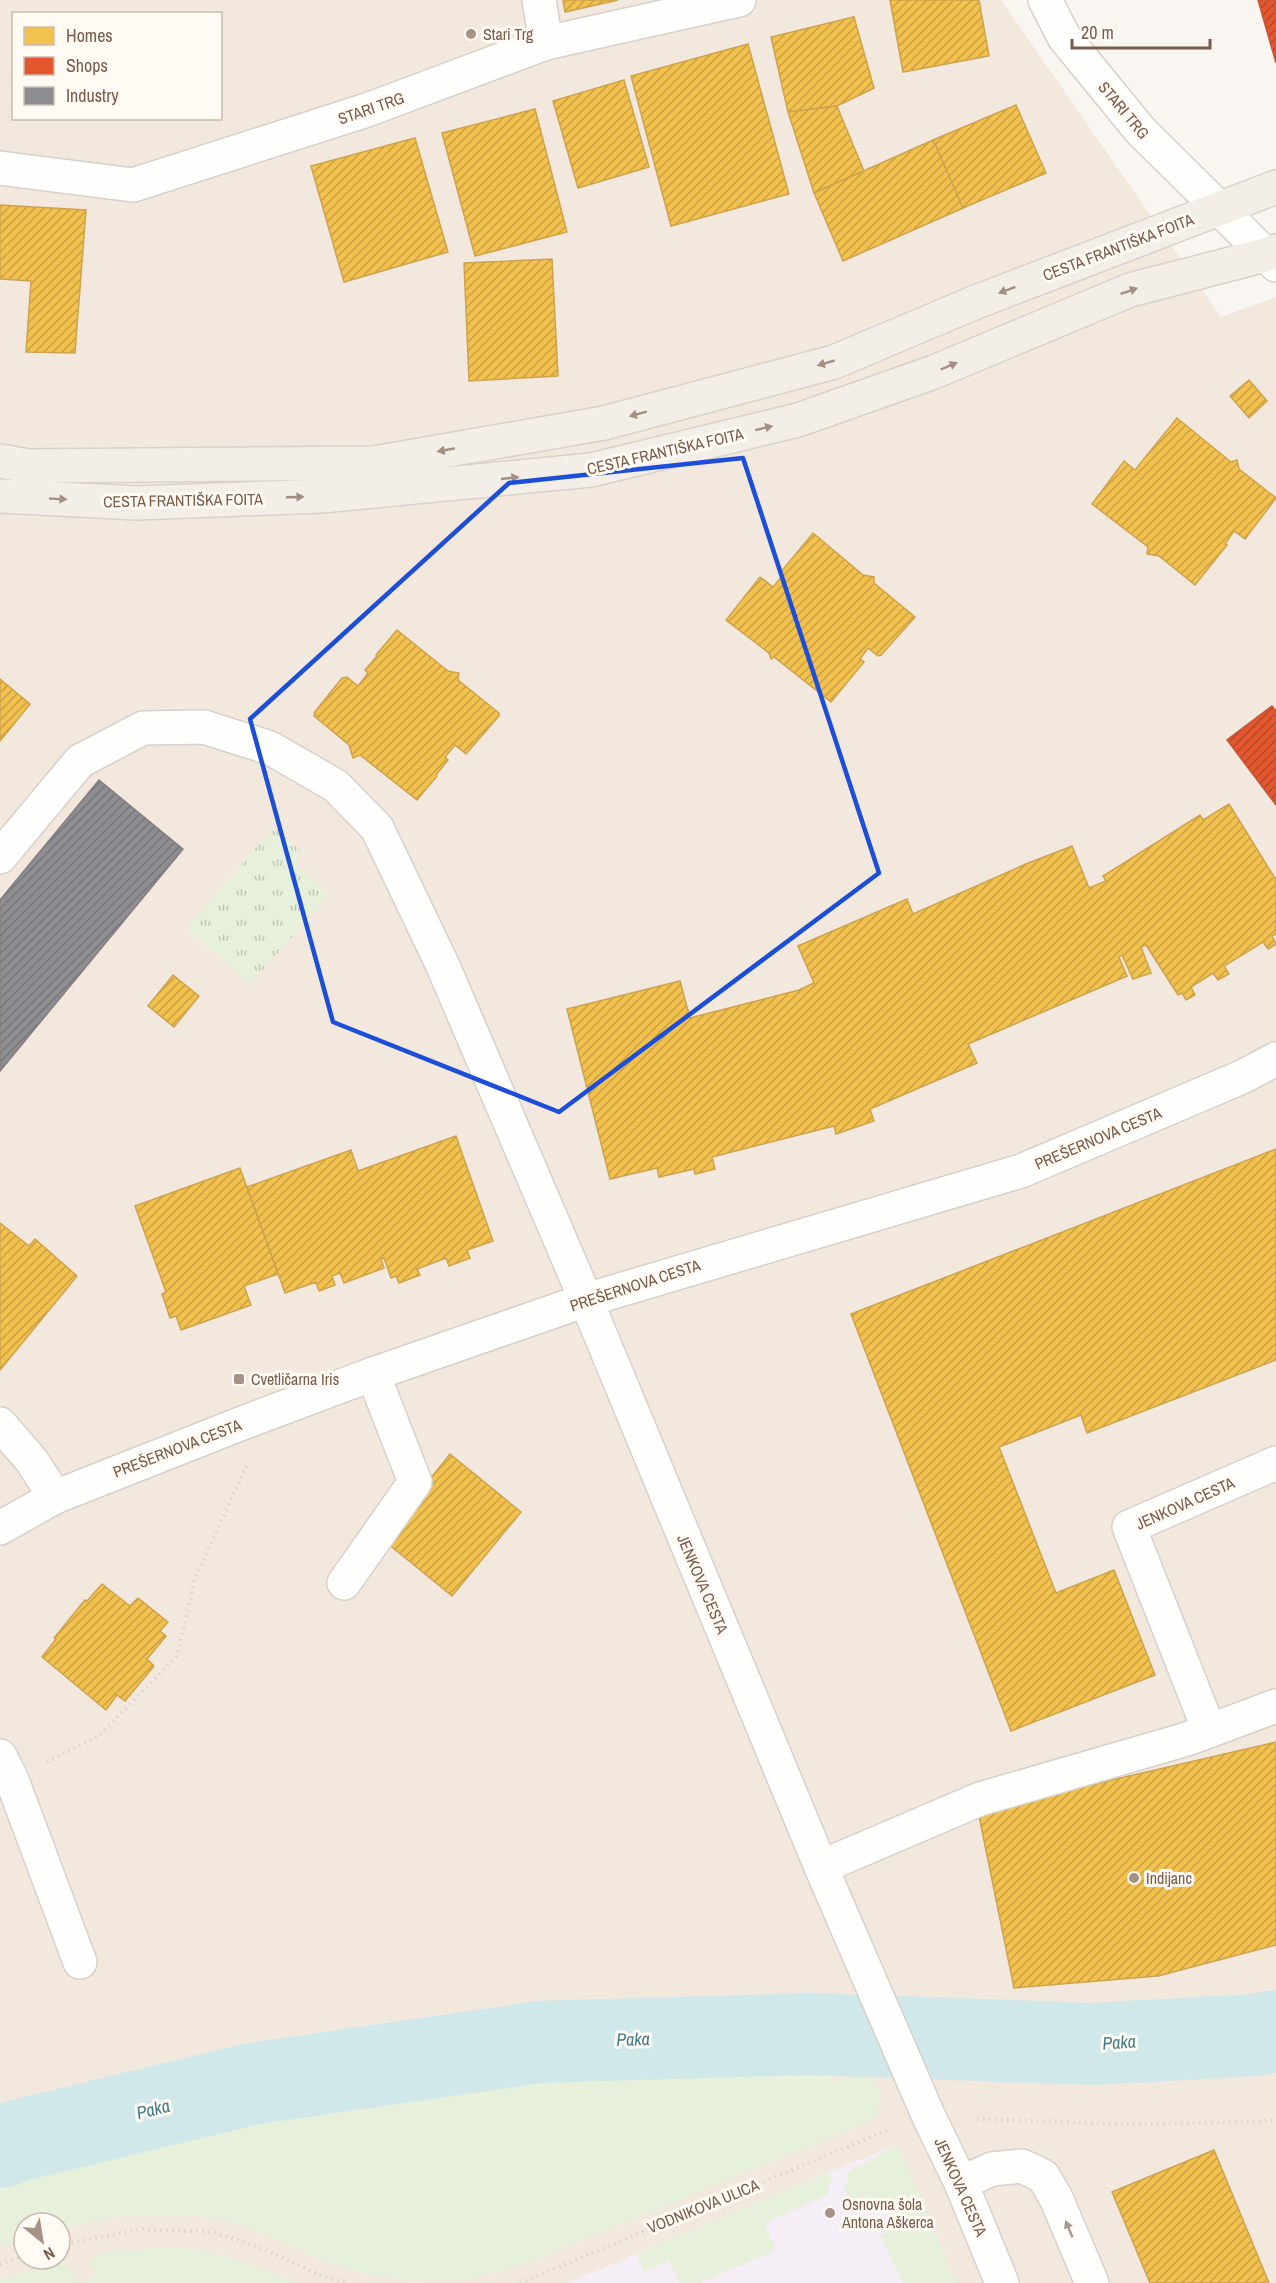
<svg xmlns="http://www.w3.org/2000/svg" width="1276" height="2283" font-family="'Archivo Narrow',sans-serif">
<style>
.residential{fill:#f2e8de;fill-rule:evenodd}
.education{fill:#f6eef6}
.grass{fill:#e7f0db}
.park{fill:url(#park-tufts)}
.homes{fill:url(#homes-hatch);stroke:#cea34e;stroke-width:1.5}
.shops{fill:url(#shops-hatch);stroke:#c45837;stroke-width:1.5}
.industry{fill:url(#industry-hatch);stroke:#877e7d;stroke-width:1.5}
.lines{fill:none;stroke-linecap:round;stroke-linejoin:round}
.river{stroke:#d0e8ea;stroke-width:82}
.minor-casing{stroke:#d7d1cb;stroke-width:36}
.major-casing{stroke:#dad1cc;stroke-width:36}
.path{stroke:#dcd5d0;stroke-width:4;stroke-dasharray:1.5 4.5;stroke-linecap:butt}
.minor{stroke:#fefefd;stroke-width:33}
.major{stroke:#f3eee8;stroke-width:33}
.oneway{fill:#a48f83}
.oneway2{fill:#a8958b}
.marked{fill:none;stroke:#1d4ed8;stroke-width:4.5;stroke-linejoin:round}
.poi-dot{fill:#a69286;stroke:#fffaf3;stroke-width:2}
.labels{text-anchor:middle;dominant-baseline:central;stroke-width:6;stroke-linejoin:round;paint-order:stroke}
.poi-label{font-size:16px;fill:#7a5c4d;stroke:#fffaf3;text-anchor:start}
.street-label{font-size:16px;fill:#7a5c4d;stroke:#fffaf3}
.water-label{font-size:18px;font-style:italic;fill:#437c86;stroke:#fffaf3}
</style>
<defs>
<pattern id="park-tufts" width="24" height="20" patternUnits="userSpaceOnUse" patternTransform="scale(1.5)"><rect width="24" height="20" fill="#e7f0db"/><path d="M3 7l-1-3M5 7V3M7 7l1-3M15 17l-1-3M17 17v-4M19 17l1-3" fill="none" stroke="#c0c6b4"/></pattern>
<pattern id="homes-hatch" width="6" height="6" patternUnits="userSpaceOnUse" patternTransform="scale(1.5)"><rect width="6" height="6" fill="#f2c14e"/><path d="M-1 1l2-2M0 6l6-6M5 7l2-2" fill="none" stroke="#c9a043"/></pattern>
<pattern id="shops-hatch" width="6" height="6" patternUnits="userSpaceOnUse" patternTransform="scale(1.5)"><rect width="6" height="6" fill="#e4572e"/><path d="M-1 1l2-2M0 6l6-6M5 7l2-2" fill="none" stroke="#b44828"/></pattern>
<pattern id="industry-hatch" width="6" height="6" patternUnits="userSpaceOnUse" patternTransform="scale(1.5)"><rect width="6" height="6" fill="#8d8d92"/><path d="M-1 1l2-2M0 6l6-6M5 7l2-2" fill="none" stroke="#787679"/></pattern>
</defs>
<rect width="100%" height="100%" fill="#f9f5f0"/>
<path class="residential" d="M0,0H1001L1221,317L1276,297V2283H0ZM14,14H220V118H14ZM24,2223H60V2259H24Z"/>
<path class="education" d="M898,2145L957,2283H568L828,2172Z"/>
<g class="grass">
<path d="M682,2054L827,2057L833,2082L866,2074L881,2092L876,2119L512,2269L467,2280L407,2281L357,2272L323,2261L239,2224L200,2216H123L60,2228V2223H24V2239L0,2247V2171C169,2126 341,2089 515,2066C570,2059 627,2058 682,2054Z"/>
<path d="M898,2145L957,2283H903L880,2235L899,2227L888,2200L853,2211L843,2186L848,2181L847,2172Z"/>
<path d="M828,2172L832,2178L827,2195L765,2223L776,2250L700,2283H680L669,2261L644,2271L636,2254Z"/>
<path d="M155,2249H198L244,2261L293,2283H81L96,2277L88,2260L98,2253Z"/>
<path d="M62,2260L70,2268L79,2283H0V2279Z"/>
</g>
<path class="park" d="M274,827L302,852L293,862L330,895L250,984L186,928Z"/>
<g class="homes">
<path d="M563,0H618L565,12Z"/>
<path d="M890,0H979L989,56L903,72Z"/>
<path d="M854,17L874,88L837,106L788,112L771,37Z"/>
<path d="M748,44L789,194L671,226L631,76Z"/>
<path d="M624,80L649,167L578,188L553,101Z"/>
<path d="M1016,105L1046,173L963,208L933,140Z"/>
<path d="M837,106L864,171L814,193L788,112Z"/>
<path d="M535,109L567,232L475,256L442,133Z"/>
<path d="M415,138L448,252L344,282L311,166Z"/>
<path d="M933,140L963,208L843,261L814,193Z"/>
<path d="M0,205L86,210L75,353L26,352L31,281L0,279Z"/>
<path d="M552,259L558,376L469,381L464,263Z"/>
<path d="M1249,380L1267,401L1249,418L1230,396Z"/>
<path d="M1177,418L1231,462L1237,460L1239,469L1276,498L1245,539L1234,531L1225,544L1227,545L1195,585L1159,556L1147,554L1148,547L1092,504L1124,461L1135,470Z"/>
<path d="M813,533L863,575L874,577V583L915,617L881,655L878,656L868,648L860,659L864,662L831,702L774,657L771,659L769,653L726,620L760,577L773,587L783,575L780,573Z"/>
<path d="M397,630L448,671L459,673L458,680L499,713V716L466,754L455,745L445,757L448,760L436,775L437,776L417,800L360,755L353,758L349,745L314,716L316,715L314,713L342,678L347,677L358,686L368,673L365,670L377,656L376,655Z"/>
<path d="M0,679L30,704L0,741Z"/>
<path d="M1229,804L1276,880V934L1272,936L1276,944L1268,949L1263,942L1224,966L1229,974L1218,980L1213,973L1191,987L1195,995L1186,1000L1182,993L1178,995L1146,945L1141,947L1151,973L1133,979L1122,955L1119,957L1127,976L968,1044L977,1063L870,1109L874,1121L836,1134L834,1126L712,1157L715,1169L695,1174L694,1169L659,1177L657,1168L610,1179L567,1009L680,981L690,1018L799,990L814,983L798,946L907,899L913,914L1026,864L1072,846L1089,888L1106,881L1103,876L1200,815L1203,820Z"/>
<path d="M173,975L199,996L174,1027L148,1006Z"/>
<path d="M456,1136L493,1241L467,1250L470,1258L449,1266L446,1258L417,1269L420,1275L399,1283L396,1276L391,1278L384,1258L381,1259L384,1268L344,1283L340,1273L332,1276L335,1285L319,1291L316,1282L285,1293L247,1187L351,1150L358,1171Z"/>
<path d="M1276,1149V1360L1087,1433L1081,1415L999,1447L1056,1593L1114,1570L1155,1675L1011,1731L851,1314Z"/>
<path d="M240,1168L278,1274L244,1286L251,1305L181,1330L176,1316L170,1318L162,1294L166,1292L135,1206Z"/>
<path d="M0,1223L29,1246L35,1239L77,1276L0,1370Z"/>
<path d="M450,1454L521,1512L452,1596L382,1539Z"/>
<path d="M102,1584L130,1606L138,1598L168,1622L160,1631L166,1636L147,1659L154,1666L125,1701L117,1695L106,1710L42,1657L56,1639L54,1638L85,1600L87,1601Z"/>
<path d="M1276,1742V1945L1158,1976L1014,1988L978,1811Z"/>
<path d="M1214,2150L1269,2283H1150L1112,2192Z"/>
</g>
<g class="shops">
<path d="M1258,0H1276V63Z"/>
<path d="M1272,706L1276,711V805L1227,740Z"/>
</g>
<path class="industry" d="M99,780L183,849L0,1071V900Z"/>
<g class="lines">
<path class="river" d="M0,2147L20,2140L251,2084L540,2042L809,2034L1092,2044L1256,2035L1276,2031"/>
<defs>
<g id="minor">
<path d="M539,0L546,43"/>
<path d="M1045,0L1064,37L1140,130L1276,265"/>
<path d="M0,168L133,185L367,110L546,43L739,0"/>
<path d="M0,857L80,761L143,728L204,727L270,748L336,786L377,828L443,966L586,1300L821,1867L929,2117L961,2183L1002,2283"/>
<path d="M0,1424L32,1461L55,1497"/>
<path d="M0,1528L55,1497L240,1424L373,1374L586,1300L1021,1171L1242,1077L1276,1059"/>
<path d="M344,1583L415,1482L373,1374"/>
<path d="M1209,1730L1129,1527L1276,1463"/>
<path d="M0,1756L12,1780L80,1962"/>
<path d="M821,1867L980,1799L1187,1739L1276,1706"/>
<path d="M961,2183L992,2169L1022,2166L1043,2176L1056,2198L1092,2283"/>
</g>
<g id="major">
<path d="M0,461L29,466L374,463L604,423L834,362L976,302L1276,187"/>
<path d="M0,496L137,503L322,496L591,470L798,420L934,372L1130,290L1265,255L1276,251"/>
</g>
</defs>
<use href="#minor" class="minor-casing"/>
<use href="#major" class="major-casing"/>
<g class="path">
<path d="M47,1762L100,1735L177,1656L195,1578L247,1465"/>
<path d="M977,2119L1119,2124L1260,2122L1276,2119"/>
<path d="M60,2245L141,2229L212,2232L256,2246L325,2277L348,2283"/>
<path d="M0,2264L24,2256"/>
<path d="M520,2283L888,2130"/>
</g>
<use href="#minor" class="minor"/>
<use href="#major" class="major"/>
</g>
<defs><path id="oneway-solid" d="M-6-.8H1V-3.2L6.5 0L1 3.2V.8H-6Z" transform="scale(1.5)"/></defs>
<g class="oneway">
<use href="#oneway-solid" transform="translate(1007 290) rotate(159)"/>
<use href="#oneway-solid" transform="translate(1129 291) rotate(-19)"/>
<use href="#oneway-solid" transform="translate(826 363) rotate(164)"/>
<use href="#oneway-solid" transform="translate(949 366) rotate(-23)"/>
<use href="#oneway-solid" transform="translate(638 414) rotate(165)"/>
<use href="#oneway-solid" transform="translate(764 428) rotate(-14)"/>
<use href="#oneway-solid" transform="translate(446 450) rotate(170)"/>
<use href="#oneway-solid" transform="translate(510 478) rotate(-6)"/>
<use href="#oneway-solid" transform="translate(295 497) rotate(-2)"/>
<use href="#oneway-solid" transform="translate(58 499) rotate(3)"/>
</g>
<use class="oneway2" href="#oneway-solid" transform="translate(1069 2229) rotate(-113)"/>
<path class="marked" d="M743,458L879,873L559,1112L333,1022L250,719L509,483Z"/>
<g class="poi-dot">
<circle cx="471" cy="34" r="6"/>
<rect x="233" y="1373" width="12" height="12" rx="3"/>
<circle cx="1134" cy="1878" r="6"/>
<circle cx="830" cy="2213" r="6"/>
</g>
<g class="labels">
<g class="poi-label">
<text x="483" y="34">Stari Trg</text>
<text x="251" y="1379">Cvetličarna Iris</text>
<text x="1146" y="1878">Indijanc</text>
<text x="842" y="2204">Osnovna šola<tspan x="842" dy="18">Antona Aškerca</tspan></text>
</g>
<g class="street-label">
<text transform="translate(371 108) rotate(-19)">STARI TRG</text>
<text transform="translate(1124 110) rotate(50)">STARI TRG</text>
<text transform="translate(1118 247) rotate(-21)">CESTA FRANTIŠKA FOITA</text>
<text transform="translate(665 451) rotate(-13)">CESTA FRANTIŠKA FOITA</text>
<text transform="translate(183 500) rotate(-1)">CESTA FRANTIŠKA FOITA</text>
<text transform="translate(1098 1138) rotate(-23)">PREŠERNOVA CESTA</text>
<text transform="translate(635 1285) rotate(-18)">PREŠERNOVA CESTA</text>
<text transform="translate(177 1448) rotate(-21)">PREŠERNOVA CESTA</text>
<text transform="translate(1185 1503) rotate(-24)">JENKOVA CESTA</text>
<text transform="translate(703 1584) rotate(67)">JENKOVA CESTA</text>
<text transform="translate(961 2187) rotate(66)">JENKOVA CESTA</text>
<text transform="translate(703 2206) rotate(-22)">VODNIKOVA ULICA</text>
</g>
<g class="water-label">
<text transform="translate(633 2039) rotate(-2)">Paka</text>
<text transform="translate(1119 2042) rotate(-4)">Paka</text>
<text transform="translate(153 2109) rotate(-14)">Paka</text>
</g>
</g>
<rect x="12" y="12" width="210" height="108" fill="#fffaf3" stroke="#cabbb1" stroke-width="1.5"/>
<rect x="24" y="27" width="30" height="18" fill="#f2c14e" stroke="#cabbb1" stroke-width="1.5"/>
<text x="66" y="42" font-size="18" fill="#7a5c4d">Homes</text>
<rect x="24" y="57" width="30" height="18" fill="#e4572e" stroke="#cabbb1" stroke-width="1.5"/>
<text x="66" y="72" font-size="18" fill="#7a5c4d">Shops</text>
<rect x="24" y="87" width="30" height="18" fill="#8d8d92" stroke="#cabbb1" stroke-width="1.5"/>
<text x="66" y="102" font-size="18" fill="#7a5c4d">Industry</text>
<g transform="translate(42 2241) rotate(150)"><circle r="28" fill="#fffaf3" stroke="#cabbb1" stroke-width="1.5"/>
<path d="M0-4.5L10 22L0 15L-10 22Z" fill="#a69286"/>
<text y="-9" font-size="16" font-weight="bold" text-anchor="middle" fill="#7a5c4d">N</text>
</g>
<path d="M1072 39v9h138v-9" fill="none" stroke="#7a5c4d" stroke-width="3"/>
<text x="1081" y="39" font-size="18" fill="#7a5c4d" stroke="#fffaf3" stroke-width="4.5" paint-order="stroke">20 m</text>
</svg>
